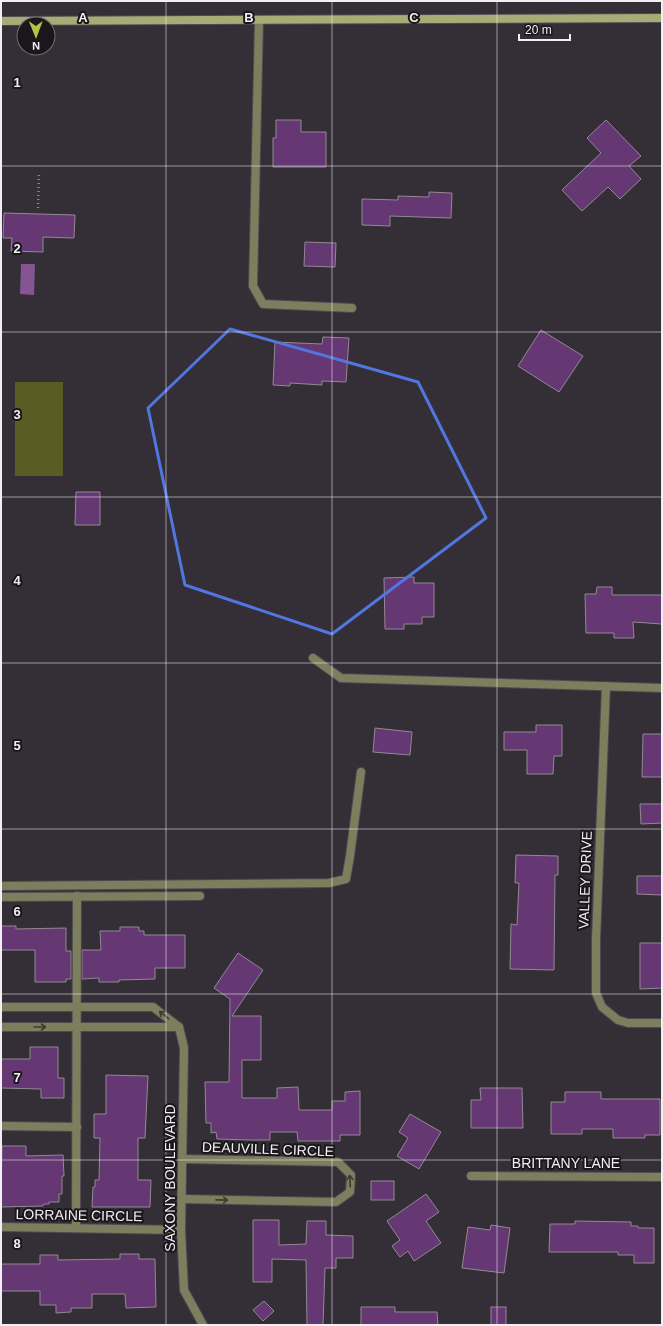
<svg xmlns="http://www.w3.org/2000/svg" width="663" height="1326" font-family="Arial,sans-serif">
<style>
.green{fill:#595d23}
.water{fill:#855593}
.building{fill:#653773;stroke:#918a94}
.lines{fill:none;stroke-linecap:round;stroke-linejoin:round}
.lane-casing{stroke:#4f4950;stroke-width:10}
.street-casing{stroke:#4f4950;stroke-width:10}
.secondary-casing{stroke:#4f4950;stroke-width:10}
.path{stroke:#8b868d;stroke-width:2.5;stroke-dasharray:1 3;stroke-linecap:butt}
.lane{stroke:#7c7f5e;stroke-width:8}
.street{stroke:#7c7f5e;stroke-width:8}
.secondary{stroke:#a7ac76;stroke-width:8}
.oneway{stroke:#3c3b32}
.marked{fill:none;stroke:#5276df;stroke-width:3;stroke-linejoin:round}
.grid{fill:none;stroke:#f2eef3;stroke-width:1;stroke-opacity:0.55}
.labels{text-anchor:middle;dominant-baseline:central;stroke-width:4;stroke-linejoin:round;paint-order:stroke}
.street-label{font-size:14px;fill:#f2eef3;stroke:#1a171b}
.grid-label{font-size:13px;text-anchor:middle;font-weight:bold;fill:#f2eef3;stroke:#1a171b;stroke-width:4;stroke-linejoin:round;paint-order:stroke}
</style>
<rect width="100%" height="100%" fill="#342e36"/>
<rect class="green" x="15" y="382" width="48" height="94"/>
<path class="water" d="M21,264H35L34,295L20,294Z"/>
<g class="building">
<path d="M276,120H301V132H326V167H273V138H276Z"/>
<path d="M606,120L641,156L629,166L641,179L620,199L608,187L582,211L562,190L601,153L587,138Z"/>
<path d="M429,192L452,193L451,218L390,216V226L362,225V199L398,200V196L429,197Z"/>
<path d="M4,213L75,215L74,238L43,237V252L11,251L12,238H3Z"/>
<path d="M305,242L336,243L335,267L304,266Z"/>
<path d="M541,330L583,356L559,392L518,366Z"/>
<path d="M323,337L349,338L346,382L322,381V385L290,383V386L273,385L275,342L322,344Z"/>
<path d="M76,492H100V525H75Z"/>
<path d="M414,577V583H434V617H422V624H404V629H385L384,578Z"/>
<path d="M597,587H612V595H662V624L633,622L634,638H614V633H586L585,594H596Z"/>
<path d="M536,725H562V756H554L553,774H527V750H504V732H536Z"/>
<path d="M375,728L412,732L410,755L373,752Z"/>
<path d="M643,734H662V777H642Z"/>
<path d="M640,804H662V823L641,824Z"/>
<path d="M516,855L558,856V875H555L554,970L510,969L511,924L517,925L519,883H515Z"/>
<path d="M637,876H662V895L637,894Z"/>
<path d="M1,926H16V929L66,928V951H71V979H66V982H35V950H1Z"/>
<path d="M120,927H139V931H144V935H185V968H155V979L119,980V982H99V978L82,979V950H101L100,931H120Z"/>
<path d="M640,943H662V988L640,989Z"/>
<path d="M238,953L263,970L232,1016H261V1060H242V1098H277V1088L298,1087L299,1110H332V1101H345V1092L360,1091V1135H340V1141H298L297,1132H270V1140H250L217,1139L216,1132L211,1133V1123H206L205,1082H229L230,999L214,988Z"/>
<path d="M30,1047H58V1078H64V1098H41V1089L1,1088V1059H30Z"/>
<path d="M106,1075L148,1076L145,1138H138V1180H151L150,1207H92L93,1187H95V1180H99L100,1138H94V1114H106Z"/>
<path d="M480,1088H522L523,1128H471V1100H481Z"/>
<path d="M565,1092H601V1099H660V1135H645V1138H613V1129H582V1134H551V1102H565Z"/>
<path d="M410,1114L441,1132L419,1169L397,1156L408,1138L399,1132Z"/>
<path d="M2,1146H26V1156L63,1155L64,1176H62V1194H59V1202H49V1204H44L43,1206L1,1207Z"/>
<rect x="371" y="1181" width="23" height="19"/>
<path d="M426,1194L439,1212L426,1221L441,1243L414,1261L408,1251L400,1257L392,1246L400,1240L387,1221Z"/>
<path d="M253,1220H279V1245L306,1244L307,1221H326V1235L353,1236V1258H336V1268H325L323,1325H307L306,1260L272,1259V1282H253Z"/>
<path d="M575,1221L631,1222V1226H638V1228H654V1263H634V1255H618V1252H549L550,1224H575Z"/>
<path d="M491,1225L510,1228L504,1273L462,1268L468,1227L490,1230Z"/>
<path d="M120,1254H139V1259H155L156,1307L126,1308L125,1294H92V1308H71V1312L56,1313V1305H40V1291H1V1264H40V1255H58V1260L120,1259Z"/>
<path d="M264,1301L274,1311L263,1321L253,1310Z"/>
<path d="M361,1307H395V1312H437L438,1325H361Z"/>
<rect x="491" y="1307" width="15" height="18"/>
</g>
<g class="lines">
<defs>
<g id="lane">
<path d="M259,20L253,286L263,304L352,308"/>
<path d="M1,886L329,883L346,879L350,856L361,772"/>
<path d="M1,897L200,896"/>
<path d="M1,1126L77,1127"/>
<path d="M76,1227L77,896"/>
</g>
<g id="street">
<path d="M313,658L341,678L662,688"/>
<path d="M606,686L596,940V993L602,1007L618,1020L628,1023H662"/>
<path d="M1,1007H153L179,1027H1"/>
<path d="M179,1027L184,1048L181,1230L184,1290L203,1325"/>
<path d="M471,1176L662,1177"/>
<path d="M183,1199L336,1202L350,1192L351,1175L338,1162L183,1159"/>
<path d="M1,1227L181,1230"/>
</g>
<path id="secondary" d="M1,21L662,18"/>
</defs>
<use href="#lane" class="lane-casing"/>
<use href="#street" class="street-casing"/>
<use href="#secondary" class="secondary-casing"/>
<path class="path" d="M38,208L39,174"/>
<use href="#lane" class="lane"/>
<use href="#street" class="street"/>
<use href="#secondary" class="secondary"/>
</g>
<defs><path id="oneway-shaft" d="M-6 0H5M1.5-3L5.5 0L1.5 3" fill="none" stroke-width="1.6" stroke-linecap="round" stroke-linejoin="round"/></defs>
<g class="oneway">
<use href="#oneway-shaft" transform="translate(164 1015) rotate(-141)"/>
<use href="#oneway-shaft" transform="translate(40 1027)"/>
<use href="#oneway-shaft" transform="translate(350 1181) rotate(-93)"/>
<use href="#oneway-shaft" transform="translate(222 1200) rotate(1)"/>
</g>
<path class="marked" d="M230,329L418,382L486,518L332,634L185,585L148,408Z"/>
<path class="grid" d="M166,1V1325M332,1V1325M497,1V1325M1,166H662M1,332H662M1,497H662M1,663H662M1,829H662M1,994H662M1,1160H662"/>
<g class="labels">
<g class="street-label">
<text transform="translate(585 880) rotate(-88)">VALLEY DRIVE</text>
<text transform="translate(268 1149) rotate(2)">DEAUVILLE CIRCLE</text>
<text x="566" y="1163">BRITTANY LANE</text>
<text transform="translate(170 1178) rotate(-90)">SAXONY BOULEVARD</text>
<text transform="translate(79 1215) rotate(1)">LORRAINE CIRCLE</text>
</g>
</g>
<g class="grid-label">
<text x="83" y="22">A</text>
<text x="249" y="22">B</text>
<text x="414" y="22">C</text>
<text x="17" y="87">1</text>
<text x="17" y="253">2</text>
<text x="17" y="419">3</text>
<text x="17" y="585">4</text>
<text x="17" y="750">5</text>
<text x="17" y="916">6</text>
<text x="17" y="1082">7</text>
<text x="17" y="1248">8</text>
</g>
<rect width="663" height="1326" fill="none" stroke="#f2eef3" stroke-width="4"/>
<g transform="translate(36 36) rotate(179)"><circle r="19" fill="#1a171b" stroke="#706d71"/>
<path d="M0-3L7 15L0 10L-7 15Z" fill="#b9c046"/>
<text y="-6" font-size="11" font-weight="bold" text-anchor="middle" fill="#f2eef3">N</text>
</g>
<path d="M519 34v6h51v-6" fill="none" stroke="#f2eef3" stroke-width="2"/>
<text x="525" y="34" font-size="12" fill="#f2eef3" stroke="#1a171b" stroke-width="3" paint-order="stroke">20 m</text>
</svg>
